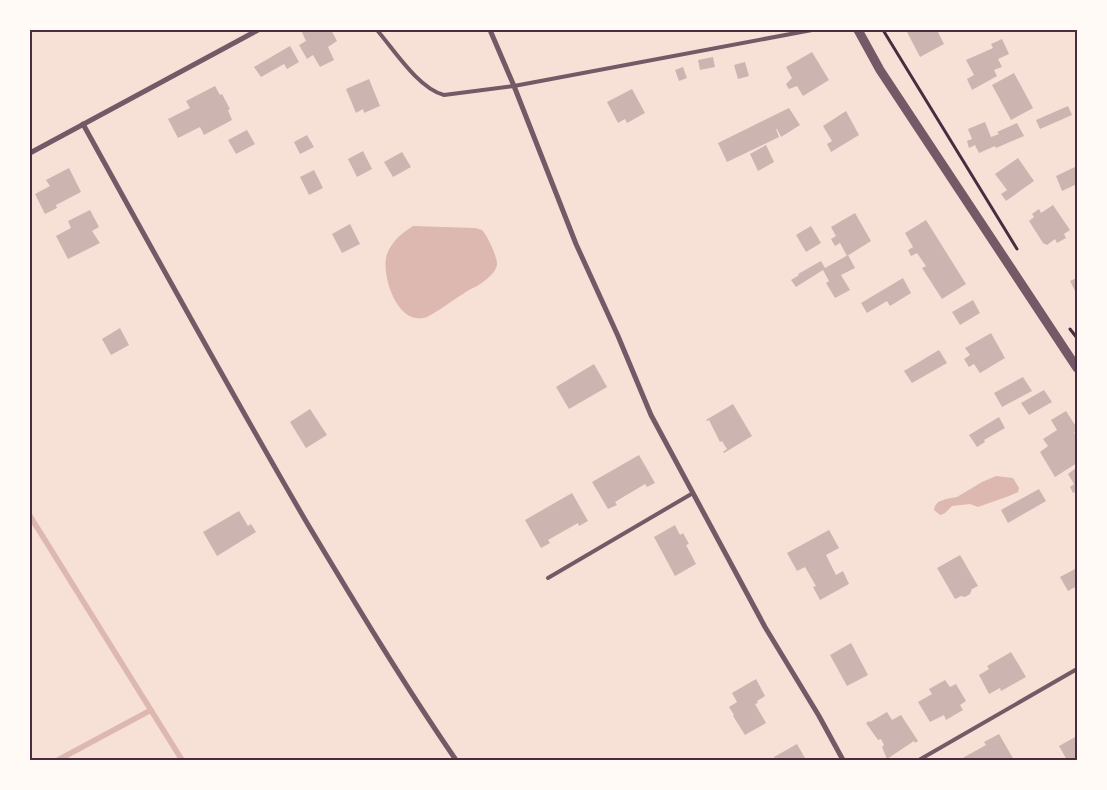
<svg xmlns="http://www.w3.org/2000/svg" width="1107" height="790" font-family="Poppins,sans-serif">
<style>
.water{fill:#dcb8b0}
.lines{fill:none;stroke-linecap:round;stroke-linejoin:round}
.stream{stroke:#dcb8b0;stroke-width:5.5}
.building{fill:#ccb4b1}
.path{stroke:#4a2c40;stroke-width:3}
.service{stroke:#755966;stroke-width:4}
.minor{stroke:#755966;stroke-width:5}
.tertiary{stroke:#755966;stroke-width:9}
.neatline{fill:none;stroke:#4a2c40;stroke-width:2}
</style>
<rect width="100%" height="100%" fill="#f7e1d7"/>
<g class="water">
<path d="M413,226L475,228L482,230C487,235 498,258 497,265C496,272 488,278 483,282C477,287 469,289 463,294C451,301 439,311 427,317C424,318 419,319 416,318C394,315 381,272 387,254C392,241 402,233 413,226Z"/>
<path d="M996,476L1013,478L1019,488L1018,492L1009,496L978,507L970,504L952,506L945,513L940,515L934,510L935,506L938,502L946,499L957,497L982,482Z"/>
</g>
<g class="lines">
<g class="stream">
<path d="M30,516L182,760"/>
<path d="M58,760L151,710"/>
</g>
</g>
<g class="building">
<path d="M301,30H331L337,41L328,47L334,60L320,67L313,55L307,59L299,45L306,41Z"/>
<path d="M906,30H937L944,44L920,57Z"/>
<path d="M1002,39L1009,54L998,59L1002,67L994,70L997,76L972,90L967,79L974,75L966,60L993,48L991,44Z"/>
<path d="M290,46L299,62L287,69L284,64L261,77L254,67Z"/>
<path d="M812,52L829,80L803,96L797,86L789,89L787,86L786,84L792,78L786,67Z"/>
<path d="M713,57L715,67L700,70L698,60Z"/>
<path d="M745,62L749,76L738,79L734,65Z"/>
<path d="M683,67L687,78L679,81L675,70Z"/>
<path d="M1014,73L1033,108L1011,120L992,85Z"/>
<path d="M369,79L380,106L364,113L363,109L356,113L346,89Z"/>
<path d="M215,86L220,95L222,94L230,109L228,110L232,120L204,135L200,127L178,138L168,119L190,108L186,101Z"/>
<path d="M632,89L645,113L627,123L625,119L618,123L607,102Z"/>
<path d="M1068,106L1072,115L1040,129L1036,120Z"/>
<path d="M789,108L800,125L781,137L777,129H776L779,137L727,162L718,143Z"/>
<path d="M846,111L859,135L831,152L827,144L832,141L823,126Z"/>
<path d="M985,122L991,137L999,134L997,132L1017,123L1024,136L996,148L995,146L979,153L975,145L969,148L967,141L972,139L968,129Z"/>
<path d="M247,130L255,144L236,154L228,140Z"/>
<path d="M307,135L314,147L300,154L294,142Z"/>
<path d="M766,145L774,162L758,171L750,154Z"/>
<path d="M363,151L372,169L357,177L348,159Z"/>
<path d="M402,152L411,167L393,177L384,162Z"/>
<path d="M1018,158L1034,181L1006,201L1001,194L1007,190L995,174Z"/>
<path d="M1077,166V184L1062,191L1056,176Z"/>
<path d="M69,168L81,192L56,205L57,208L45,214L35,194L50,186L46,180Z"/>
<path d="M314,170L323,188L309,195L300,177Z"/>
<path d="M1053,205L1070,230L1064,234L1066,238L1057,243L1055,239L1047,245L1043,243L1029,221L1034,217L1032,214L1039,209L1041,213Z"/>
<path d="M90,210L99,227L92,231L100,243L68,259L56,236L71,228L68,221Z"/>
<path d="M855,213L871,241L847,256L840,243L835,246L831,239L836,236L831,227Z"/>
<path d="M926,220L966,284L942,299L922,268L926,266L917,253L911,256L908,250L913,247L905,233Z"/>
<path d="M350,224L360,244L342,253L332,234Z"/>
<path d="M811,226L821,243L806,252L796,235Z"/>
<path d="M848,255L855,268L841,275L850,290L835,298L826,283L829,281L823,270L796,287L791,280L799,275L798,274L821,261L825,268Z"/>
<path d="M903,278L911,293L890,306L887,301L867,313L861,303Z"/>
<path d="M1077,278V295L1070,281Z"/>
<path d="M973,300L980,313L960,325L952,312Z"/>
<path d="M120,328L129,345L111,355L102,339Z"/>
<path d="M991,333L1005,358L980,373L974,364L969,367L964,359L970,355L965,348Z"/>
<path d="M939,350L947,363L912,383L904,371Z"/>
<path d="M594,364L607,387L569,409L556,387Z"/>
<path d="M1023,377L1032,391L1002,407L994,393Z"/>
<path d="M1044,390L1052,402L1029,415L1021,403Z"/>
<path d="M733,404L752,436L724,453L723,452L727,449L722,441L720,442L709,420L707,421L706,420Z"/>
<path d="M310,409L327,435L306,448L290,422Z"/>
<path d="M1066,411L1077,428V431L1074,432L1077,437V463L1055,477L1040,452L1048,446L1043,439L1057,430L1051,420Z"/>
<path d="M999,417L1005,428L984,440L985,442L977,447L969,435Z"/>
<path d="M639,455L655,483L647,487L645,484L615,502L617,505L608,509L592,482Z"/>
<path d="M1077,467V491L1073,493L1070,487L1074,484L1068,474Z"/>
<path d="M1039,489L1046,501L1008,523L1001,510Z"/>
<path d="M572,493L588,521L579,526L578,523L548,540L550,543L541,548L525,520Z"/>
<path d="M239,511L248,526L251,524L256,532L217,556L203,532Z"/>
<path d="M675,525L680,535L683,533L689,544L686,545L696,564L675,576L654,537Z"/>
<path d="M829,530L839,548L826,555L836,575L843,571L849,584L820,600L813,587L816,586L805,567L797,571L787,553Z"/>
<path d="M960,555L978,586L972,589L970,594L965,597L961,596L955,599L937,568Z"/>
<path d="M1077,568V586L1068,591L1060,577Z"/>
<path d="M851,643L868,675L847,686L830,655Z"/>
<path d="M1011,652L1026,677L1001,691L1000,688L989,694L979,675L989,669L987,666Z"/>
<path d="M756,679L765,696L757,701L758,703L755,704L766,723L745,735L733,716L734,715L729,707L737,702L732,693Z"/>
<path d="M945,680L950,687L956,684L966,701L960,705L963,710L946,720L944,715L930,722L918,702L932,694L929,689Z"/>
<path d="M887,712L892,720L901,715L918,741L915,743L914,741L887,759L882,747L884,745L881,739L878,740L866,723L869,721L870,722Z"/>
<path d="M999,734L1014,760H959L986,745L984,742Z"/>
<path d="M1077,736V760H1067L1059,746Z"/>
<path d="M797,744L806,760H776L774,757Z"/>
</g>
<g class="lines">
<g class="path">
<path d="M883,30L1017,249"/>
<path d="M1070,329L1077,338"/>
</g>
<g class="service">
<path d="M377,30C394,50 419,89 444,95L514,86L812,30"/>
<path d="M548,578L693,493"/>
<path d="M919,760L1077,669"/>
</g>
<g class="minor">
<path d="M490,30L514,86L576,244L618,336L651,415L765,627L819,716L843,760"/>
<path d="M83,124C157,258 230,391 307,523C355,603 403,683 456,760"/>
<path d="M30,153L258,30"/>
</g>
<path class="tertiary" d="M858,30L880,70L1077,368"/>
</g>
<rect width="1107" height="790" fill="none" stroke="#fffaf5" stroke-width="62"/>
<rect x="31" y="31" width="1045" height="728" class="neatline"/>
</svg>
